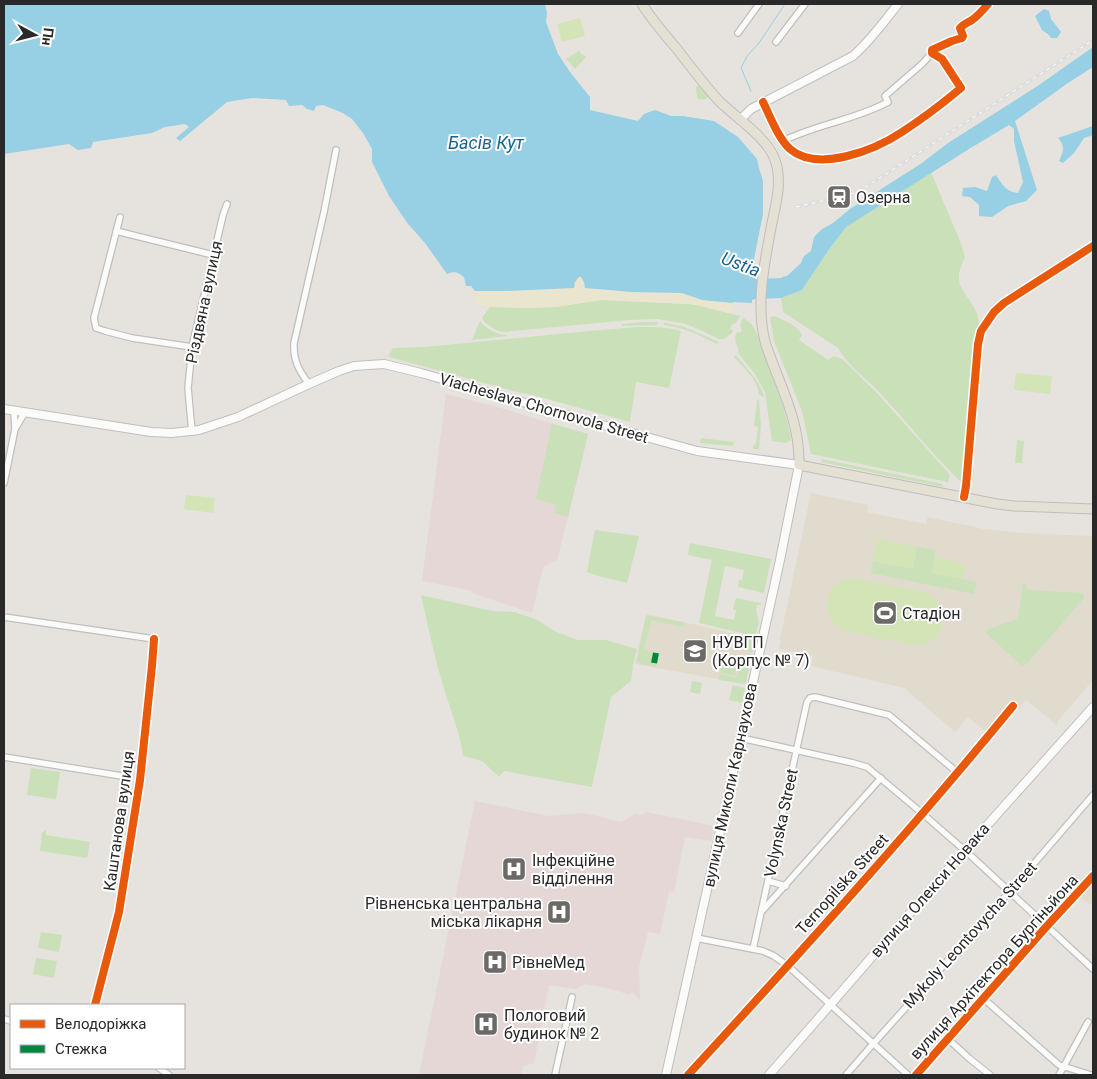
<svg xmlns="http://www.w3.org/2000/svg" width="1097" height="1079" font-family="Roboto,sans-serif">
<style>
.education{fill:#e1dbcd}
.medical{fill:#e4d7d5}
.green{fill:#c9e0b9}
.sand{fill:#eae5ce}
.pitch{fill:#d3e4b7}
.water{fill:#97cfe4}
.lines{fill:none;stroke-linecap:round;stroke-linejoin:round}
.stream{stroke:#97cfe4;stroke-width:1}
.street-casing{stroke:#c0bfc0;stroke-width:8}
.secondary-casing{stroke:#c0bfc0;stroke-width:10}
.primary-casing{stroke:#bfbebc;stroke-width:11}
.street{stroke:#fbfbfa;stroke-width:5.5}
.secondary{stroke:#fbfbfa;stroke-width:8}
.primary{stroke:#e4e0d4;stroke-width:9}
.rail-casing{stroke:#dddcde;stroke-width:3}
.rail{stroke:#fff;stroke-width:1;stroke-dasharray:4;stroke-linecap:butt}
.quiet{stroke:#00873e;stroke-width:6;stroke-dasharray:12 6;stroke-linecap:butt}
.cycleway-casing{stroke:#fff;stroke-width:11}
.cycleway{stroke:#e8590c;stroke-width:8}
.labels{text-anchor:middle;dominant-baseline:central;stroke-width:4;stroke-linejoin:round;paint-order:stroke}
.poi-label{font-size:16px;fill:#292929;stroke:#fff;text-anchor:start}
.street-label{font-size:16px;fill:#292929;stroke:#fff}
.water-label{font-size:18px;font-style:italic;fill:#16658f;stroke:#fff}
</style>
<rect width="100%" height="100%" fill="#e6e3de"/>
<g class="education">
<path d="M811,493L868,505L867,512L926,524L927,517L984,529L1023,533L1093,536V680L1057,722L1058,726L1026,700L1019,708L1012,702L986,732L968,717L955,732L904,688L811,666L813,656L779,649L781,640L780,639Z"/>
<path d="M646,614L756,638L745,684L635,664Z"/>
<path d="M1093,884V906L1081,898Z"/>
</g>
<g class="medical">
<path d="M446,394L497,407L588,434L568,517L557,560L543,567L532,613L475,594L469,590L422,581Z"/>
<path d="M475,801L548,816L581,813L604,817L607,819L621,822L635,814L642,815L647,812L714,826L711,841L685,837L674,892L669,891L660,934L648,932L639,967L640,1000L632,992L630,995L611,989L585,984L575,989L549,985L534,1063L523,1066L521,1075H419Z"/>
</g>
<g class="green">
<path d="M580,50V53L586,57L575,69L566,59Z"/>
<path d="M700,85L710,95L706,99L700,100L697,98L696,87L697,86Z"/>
<path d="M931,172L962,246L965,258C946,291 977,295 979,324C980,335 975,347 974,358C971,398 968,439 964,480L962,481H960C931,453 907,422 880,393C866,378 848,366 838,348L783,312L781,298L802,290L830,248L845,227L906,188L927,176Z"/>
<path d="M602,300L689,304L701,306L740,316L736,323C732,323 731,326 730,329L733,330L732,333L724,339H719L700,330L683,323L657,319L629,320L504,332C497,331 485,325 482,318L490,307L530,308L555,307Z"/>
<path d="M774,316C783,320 798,325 802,335L799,340L828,360L834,356L842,359L878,394L950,475L948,482L811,454L802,411L774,341L770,319V317Z"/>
<path d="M743,318C746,320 750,322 752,325C759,335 763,351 767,362C776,388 788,414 791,441H788L787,443L772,441L765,392L755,374L738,353C740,345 732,344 737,332L740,333L742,331L740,325Z"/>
<path d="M480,321C485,329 498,335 507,335V336L472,340Z"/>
<path d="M642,322H658L657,325L622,326V324Z"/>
<path d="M664,323L682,326L719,342L717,344C700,336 684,327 664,325Z"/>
<path d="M638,327C653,327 667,327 681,331L669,388L636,382L630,422L533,395L517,392L393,358L389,357V355L393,348H395L425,347L589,331Z"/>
<path d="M736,355C746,368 759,380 764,396L761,397V395H759C758,380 744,368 734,357Z"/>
<path d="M759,400L761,426L759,449H753V446L756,443L758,427L754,426L757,401Z"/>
<path d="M552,424L588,434L568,517L554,513L556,505L536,499Z"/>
<path d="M701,438L734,442L733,446L700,443Z"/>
<path d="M1017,440L1024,441L1022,463H1015Z"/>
<path d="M822,459L943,484V487L821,462Z"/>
<path d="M595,530L639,536L627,583L598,576L587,572Z"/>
<path d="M690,543L771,559L764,593L738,587L739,580H742L744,570L725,566L715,616L734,620L736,610L733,609L736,598L761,603V605H757L756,610L759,622L755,636L699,623L712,560L688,555Z"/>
<path d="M917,547L935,550L934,557H935L932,573L977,582L974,594L871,573L873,561L913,569Z"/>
<path d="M1023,582H1024L1028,590L1083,593L1084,598L1027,664L1022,666L986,633L987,630L1017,619L1019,612Z"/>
<path d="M421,595L492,611L515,612L538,620L545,625L554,631L578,640H606L637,649L633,665L631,681L611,697L592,787L504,771L499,777L482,761L463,756C460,732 450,709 443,685C434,656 428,625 421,595Z"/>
<path d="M648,616L684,622L683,627L651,620L644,650L660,653L656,667L639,663L637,659L646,617Z"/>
<path d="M730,633L754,639L755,640L752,652L743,649C738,639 736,639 725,636Z"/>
<path d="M740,662L750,664L745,684L719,680L720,674L736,678Z"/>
<path d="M738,663L735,676L721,673V672L722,667L731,668Z"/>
<path d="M692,681L702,683L700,694L690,692Z"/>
<path d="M733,685L745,688L742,703L729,700Z"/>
<path d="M31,768L60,772L56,799L27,795Z"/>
<path d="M46,830V835L90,842L87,858L40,851L42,833Z"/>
<path d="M41,932L62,935L59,952L38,948Z"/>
<path d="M36,958L57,961L54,978L33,974Z"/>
</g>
<path class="sand" d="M578,277H581L585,282V288L632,292L682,293L702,300L733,303L732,314L701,306L689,304L602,300L555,307L530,308L490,307L475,304V291H506L574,288L575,282Z"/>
<g class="pitch">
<path d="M580,18L585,36L562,42L557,24Z"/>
<path d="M1016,373L1052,376L1050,394L1014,390Z"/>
<path d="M186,495L215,498L213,513L184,509Z"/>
<path d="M877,539L917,547L913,569L873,561Z"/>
<path d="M935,557L965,564L962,579L932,573Z"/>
<path d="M850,578L924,592C942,599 951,621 936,637C930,643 922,644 914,645C898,642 882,638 865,635C858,633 849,633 843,630C832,625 826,613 827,601C829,588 838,582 850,578Z"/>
</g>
<g class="water">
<path d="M4,4H545L547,13L546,22L558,54L570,72L590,97V110L638,121L644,114L655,110L671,116H683L714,121L738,137L757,159L759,168L763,181V214L752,269L755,273L754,277L756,279L782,278V277L787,276L801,263L804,256L811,251L814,237L822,229L833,223L850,209L922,163L948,143L1039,85L1093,47V67L1068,83L1015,121L1037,190L1026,201L1008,206L992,217L979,216V205L970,197L962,196L963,188L975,187L987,191L992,177L996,175C1002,184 1006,192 1018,193L1023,182L1014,141V129L1009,125L969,149L846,227L830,248L802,290L781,298L755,299L752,300V303L733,302V303L702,300L682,293L632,292L585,288L584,282L581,277H579L575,282L574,288L506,291H475L471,286H466L464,277C458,272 454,271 447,274L425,243L408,224L389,196L372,162V149L363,133L352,119L343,113L323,105L316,106L314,111L307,109L302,105L289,106L286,100L252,98L227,102L180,141L176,138L189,127L185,124L165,127L152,133L93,142L91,148L78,150L69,144L4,154Z"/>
<path d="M1044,9L1049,11L1051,19L1061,32L1057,38H1051L1049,35L1042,30L1035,16Z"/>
<path d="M1093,126V135L1084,138L1074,153L1063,163L1059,161C1063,152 1066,146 1058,138Z"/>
</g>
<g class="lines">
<path class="stream" d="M751,91L741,68L747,56L759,43L785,4"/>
<defs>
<g id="street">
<path d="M738,33L759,4"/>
<path d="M776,42L805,4"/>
<path d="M763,102C770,116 778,138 790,149C818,173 875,150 902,132C922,119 942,104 961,88L942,59L932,53V50L952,41L962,38L963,36L960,28C964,24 967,23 972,20C978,16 983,10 988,4"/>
<path d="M783,141C817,124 855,120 888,102L885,96L922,64L932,53"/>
<path d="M120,217L94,318L96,328L105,331L132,338L192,347"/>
<path d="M116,231L213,255"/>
<path d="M309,384C299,371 293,360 294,343L324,212L336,150"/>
<path d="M14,411L15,429"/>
<path d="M192,432L188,388L192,347L223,215L227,204"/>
<path d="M4,483L15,429L25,412"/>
<path d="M964,497L966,486L978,344L981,331L994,312L1004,303L1093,246"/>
<path d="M4,617L154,639L152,666L140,780L119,912L95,1005"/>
<path d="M741,738L853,763L867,767L873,772L923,814L970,855L1093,969"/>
<path d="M4,757L128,777"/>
<path d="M768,881L786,886"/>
<path d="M763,910L881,778"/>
<path d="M696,938L763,951L774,956L788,966L908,1075"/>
<path d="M753,949L807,702L810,698L815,697L889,715L958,773"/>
<path d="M984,999L1059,1065L1091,1075"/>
<path d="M4,1019L11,1021"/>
<path d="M948,1039L970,1059L990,1075"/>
<path d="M159,1068L169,1075"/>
<path d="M555,1075L572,997"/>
<path d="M688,1075C799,954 909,833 1013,706"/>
<path d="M846,1075L873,1044L1012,889L1093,795"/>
<path d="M916,1075L1046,927L1093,876"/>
<path d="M1059,1075L1088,1022"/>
</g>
<g id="secondary">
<path d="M740,120L751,109L853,56C870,41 884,22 898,4"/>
<path d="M4,409L151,432L172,433L199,430L238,417L309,384L339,371L354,366L384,364L421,373L592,422L697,451L799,465L780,560L666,1075"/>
<path d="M769,1075L965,850L1093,707"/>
</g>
<path id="primary" d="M642,4C652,20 665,35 677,49C690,66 704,84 718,100C735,117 767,137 775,160C783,182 775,207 771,228C764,266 755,307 766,345C780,386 800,420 799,465L997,504L1014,506L1093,509"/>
</defs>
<use href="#street" class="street-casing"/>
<use href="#secondary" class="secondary-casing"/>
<use href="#primary" class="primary-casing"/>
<use href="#street" class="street"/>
<use href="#secondary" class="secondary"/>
<use href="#primary" class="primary"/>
<defs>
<path id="rail" d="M796,207L839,197L858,192L1093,40"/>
</defs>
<use href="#rail" class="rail-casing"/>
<use href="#rail" class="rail"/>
<path class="quiet" d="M654,663L656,653"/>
<defs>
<g id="cycleway">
<path d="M763,102C770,116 778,138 790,149C818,173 875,150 902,132C922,119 942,104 961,88L942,59L932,53V50L952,41L962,38L963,36L960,28C964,24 967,23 972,20C978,16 983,10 988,4"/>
<path d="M964,497L966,486L978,344L981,331L994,312L1004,303L1093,246"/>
<path d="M95,1005L119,912L140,780L152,666L154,639"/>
<path d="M688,1075C799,954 909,833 1013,706"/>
<path d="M916,1075L1046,927L1093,876"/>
</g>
</defs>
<use href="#cycleway" class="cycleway-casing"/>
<use href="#cycleway" class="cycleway"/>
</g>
<defs>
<symbol id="station-square" viewBox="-11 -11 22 22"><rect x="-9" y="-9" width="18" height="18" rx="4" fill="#6b6a68" stroke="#fff"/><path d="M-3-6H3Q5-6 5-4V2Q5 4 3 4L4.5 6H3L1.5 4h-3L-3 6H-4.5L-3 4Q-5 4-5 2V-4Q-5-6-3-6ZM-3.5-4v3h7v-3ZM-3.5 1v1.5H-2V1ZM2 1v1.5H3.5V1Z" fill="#fff"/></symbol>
<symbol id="stadium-square" viewBox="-11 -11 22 22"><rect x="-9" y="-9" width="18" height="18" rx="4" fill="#6b6a68" stroke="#fff"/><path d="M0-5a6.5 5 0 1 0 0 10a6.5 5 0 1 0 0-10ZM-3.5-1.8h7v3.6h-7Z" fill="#fff"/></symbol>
<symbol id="university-square" viewBox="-11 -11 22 22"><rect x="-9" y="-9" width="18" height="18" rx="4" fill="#6b6a68" stroke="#fff"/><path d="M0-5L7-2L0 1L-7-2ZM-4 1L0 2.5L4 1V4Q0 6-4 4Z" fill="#fff"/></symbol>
<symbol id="hospital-square" viewBox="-11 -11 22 22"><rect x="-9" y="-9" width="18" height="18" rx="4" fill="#6b6a68" stroke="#fff"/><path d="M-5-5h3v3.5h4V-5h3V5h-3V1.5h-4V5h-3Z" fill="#fff"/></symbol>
</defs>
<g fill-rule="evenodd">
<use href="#station-square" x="825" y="183" width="28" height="28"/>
<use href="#stadium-square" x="871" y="599" width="28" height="28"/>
<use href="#university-square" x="681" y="637" width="28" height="28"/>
<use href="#hospital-square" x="500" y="855" width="28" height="28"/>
<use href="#hospital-square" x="545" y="898" width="28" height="28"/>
<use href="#hospital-square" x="481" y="948" width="28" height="28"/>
<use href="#hospital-square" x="472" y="1010" width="28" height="28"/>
</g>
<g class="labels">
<g class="poi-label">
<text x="856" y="197">Озерна</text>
<text x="902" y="613">Стадіон</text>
<text x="712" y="642">НУВГП<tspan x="712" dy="18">(Корпус № 7)</tspan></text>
<text x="532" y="860">Інфекційне<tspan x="532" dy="18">відділення</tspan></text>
<text x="542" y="903" text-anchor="end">Рівненська центральна<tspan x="542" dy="18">міська лікарня</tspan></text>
<text x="512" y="962">РівнеМед</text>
<text x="504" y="1015">Пологовий<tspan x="504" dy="18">будинок № 2</tspan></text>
</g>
<g class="street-label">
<text transform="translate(204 302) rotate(-78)">Різдвяна вулиця</text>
<text transform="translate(544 408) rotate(16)">Viacheslava Chornovola Street</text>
<text transform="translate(730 785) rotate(-78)">вулиця Миколи Карнаухова</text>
<text transform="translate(119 821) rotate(-82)">Каштанова вулиця</text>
<text transform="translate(781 823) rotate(-78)">Volynska Street</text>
<text transform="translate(842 884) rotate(-48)">Ternopilska Street</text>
<text transform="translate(930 890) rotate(-49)">вулиця Олекси Новака</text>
<text transform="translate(970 935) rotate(-48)">Mykoly Leontovycha Street</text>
<text transform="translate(994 967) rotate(-48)">вулиця Архітектора Бургіньйона</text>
</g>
<g class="water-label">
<text x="486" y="142">Басів Кут</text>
<text transform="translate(741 264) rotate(21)">Ustia</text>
</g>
</g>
<rect width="1097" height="1079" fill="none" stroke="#292929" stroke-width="10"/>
<rect x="10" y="1004" width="175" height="65" fill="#ffffff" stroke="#a9a9a9"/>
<rect x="20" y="1020" width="25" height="8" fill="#e8590c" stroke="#a9a9a9"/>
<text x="55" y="1029" font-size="15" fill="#292929">Велодоріжка</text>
<rect x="20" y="1045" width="25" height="8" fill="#00873e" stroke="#a9a9a9"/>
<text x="55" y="1054" font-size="15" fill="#292929">Стежка</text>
<g transform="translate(35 35) rotate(97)" stroke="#ffffff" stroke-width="4" paint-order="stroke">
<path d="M0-4L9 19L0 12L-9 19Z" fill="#292929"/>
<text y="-8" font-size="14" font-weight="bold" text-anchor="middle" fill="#292929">Пн</text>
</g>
</svg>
